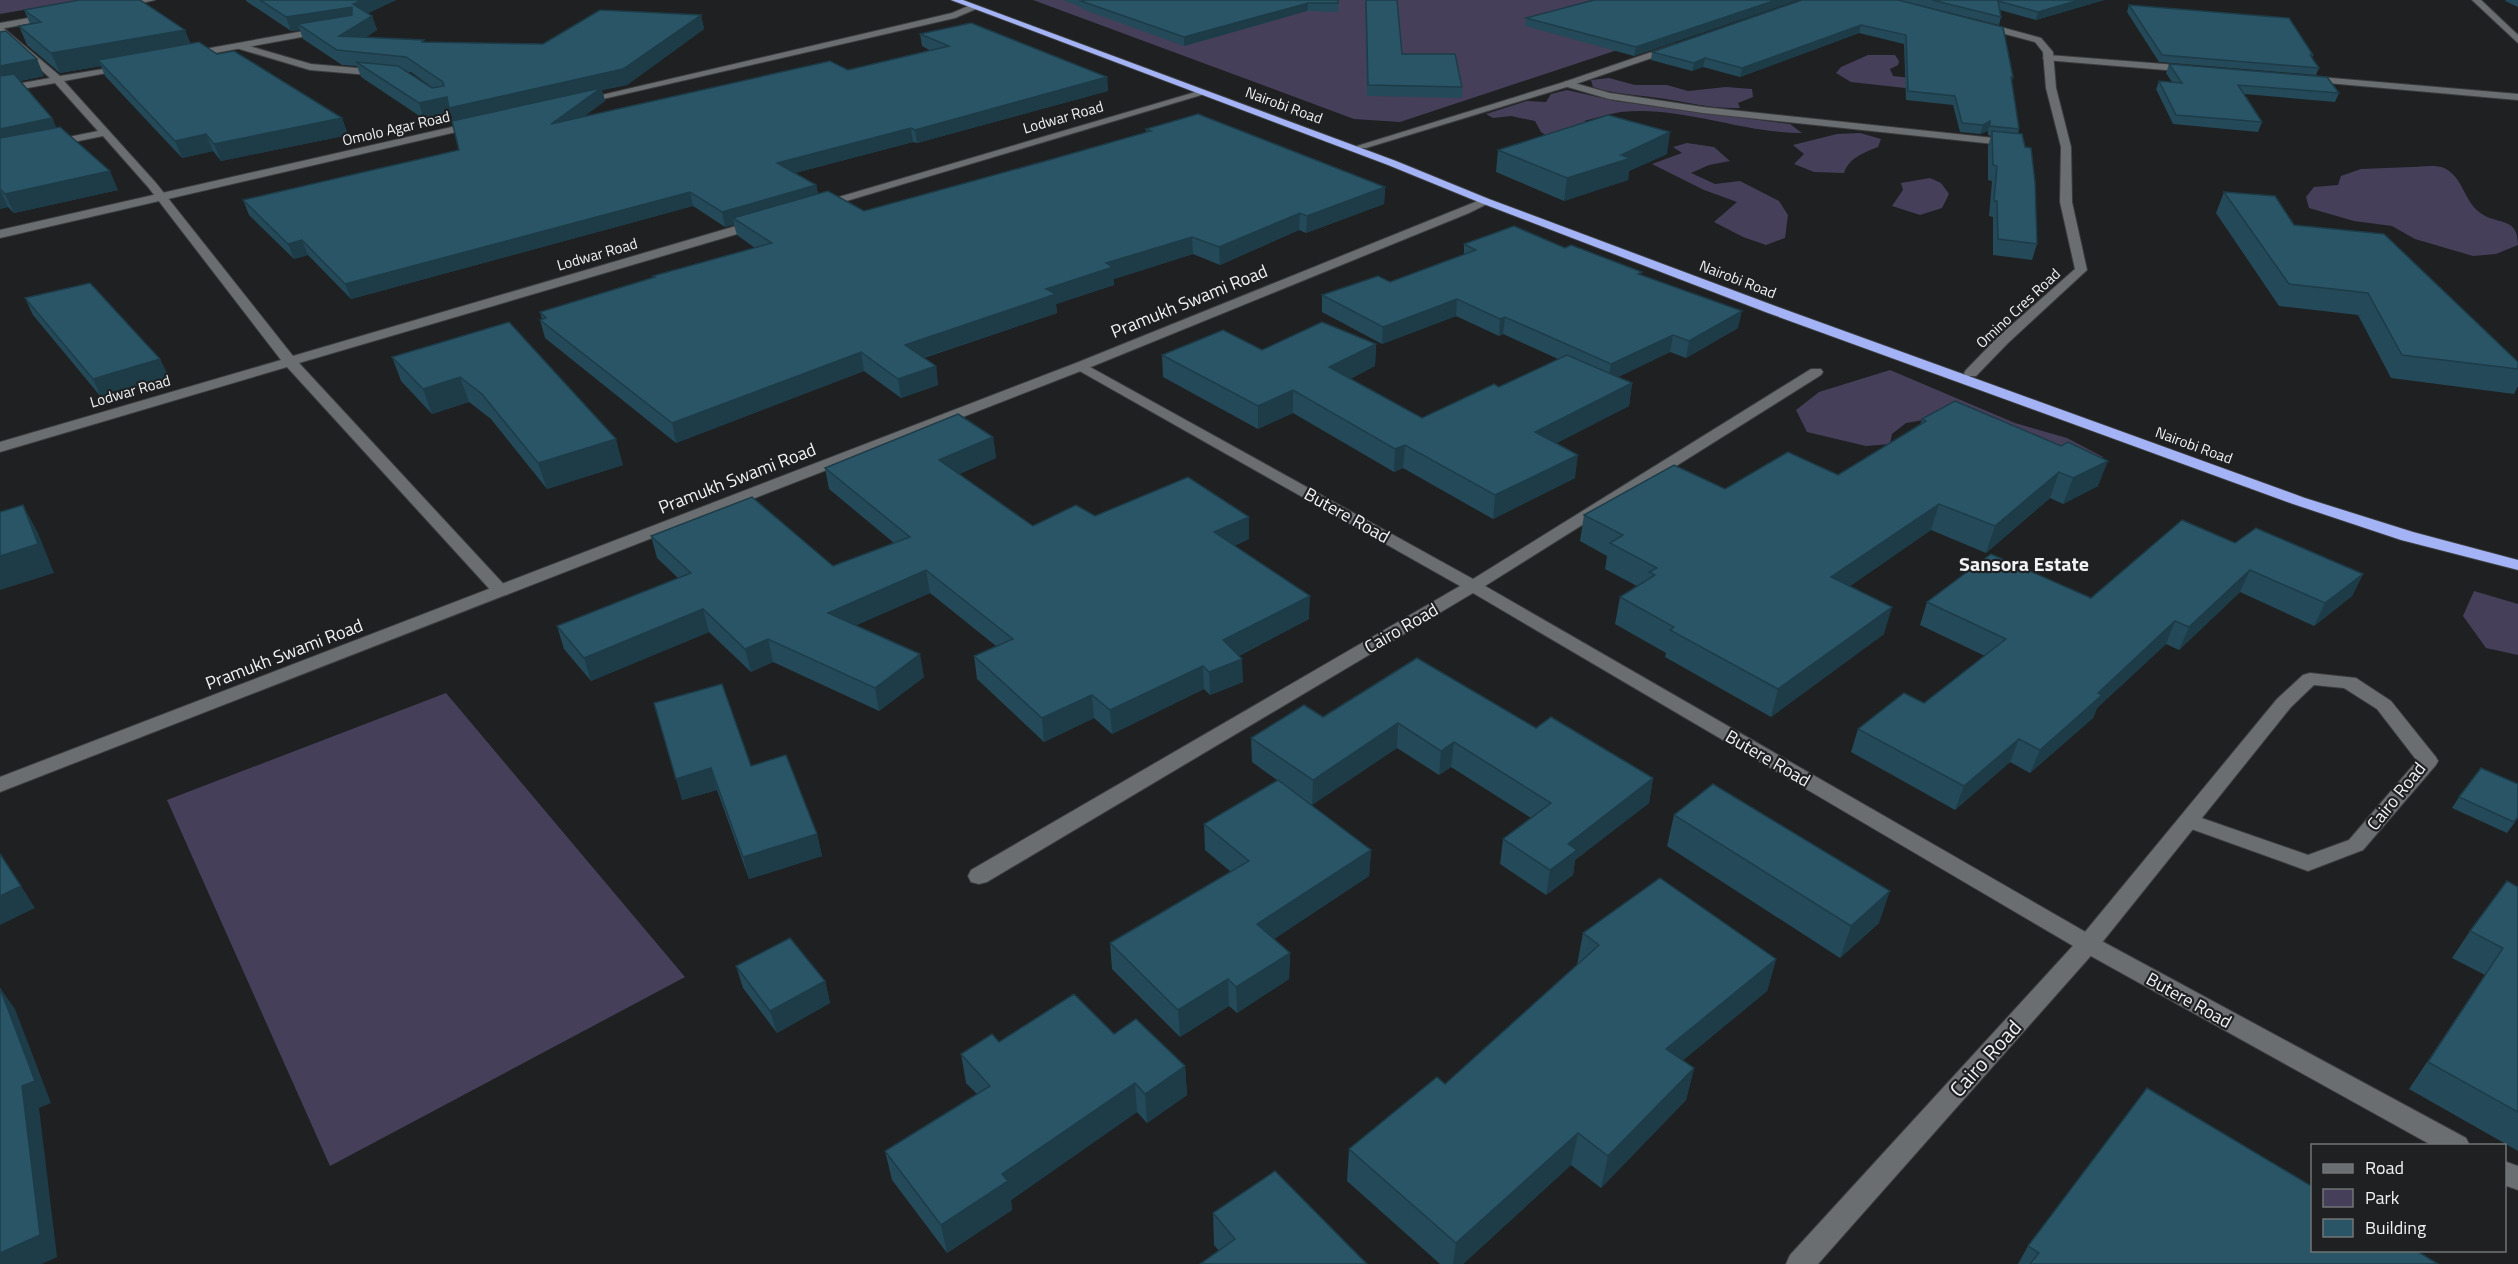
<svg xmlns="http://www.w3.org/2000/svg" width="2518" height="1264" font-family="'Titillium Web',sans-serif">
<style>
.green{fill:#463f5a}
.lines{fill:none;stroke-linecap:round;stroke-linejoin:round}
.lane-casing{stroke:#3b3d3f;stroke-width:2}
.street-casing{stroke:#3b3d3f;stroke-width:2}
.secondary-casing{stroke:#3b3d3f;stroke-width:2}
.highway-casing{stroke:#3b3d3f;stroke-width:2}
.lane{fill:#6b6e70;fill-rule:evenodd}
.street{fill:#6b6e70;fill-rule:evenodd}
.secondary{fill:#6b6e70;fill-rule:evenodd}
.highway{fill:#a4b3f5;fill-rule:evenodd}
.wall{fill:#244959;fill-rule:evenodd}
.shaded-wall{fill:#1d3c48}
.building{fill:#2a5567;stroke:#1d3c48;stroke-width:1.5}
.labels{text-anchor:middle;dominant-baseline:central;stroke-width:4.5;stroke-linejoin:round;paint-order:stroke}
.far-street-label{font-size:15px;fill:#f0f2f3;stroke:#1e2022}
.street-label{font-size:18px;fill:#f0f2f3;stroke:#1e2022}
.neighbourhood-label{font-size:20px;font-weight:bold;fill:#f0f2f3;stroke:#1e2022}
.near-street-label{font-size:21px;fill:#f0f2f3;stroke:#1e2022}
</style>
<rect width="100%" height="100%" fill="#1e2022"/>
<g class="green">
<path d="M0,0H82L0,14Z"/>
<path d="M1033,0H1768L1400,122L1354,119Z"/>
<path d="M1868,55H1895L1899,61L1898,65L1890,69L1893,76L1929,80L1905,88L1851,82L1836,73L1841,67Z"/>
<path d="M1609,78L1635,85H1667L1688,91L1726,87L1752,89L1753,97L1738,103L1740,108C1714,109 1691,103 1666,99C1641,95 1617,95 1593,87L1591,80Z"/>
<path d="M1567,90L1615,101L1790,124L1802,133C1742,133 1679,105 1621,112C1609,114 1596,118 1584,121L1614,127L1555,141L1541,132L1535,121L1511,116L1493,118L1486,114L1527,101L1546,102L1551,94Z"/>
<path d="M1860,133L1881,139L1878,147C1863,153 1849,158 1844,173L1814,172L1794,164L1804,154L1793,145L1837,134Z"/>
<path d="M1687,143L1714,147L1730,161L1709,165L1691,173L1715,184L1740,181L1779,201L1788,215L1785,238L1766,245L1743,237L1714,222L1737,202L1704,190L1652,164L1682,153L1673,147Z"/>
<path d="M2411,167C2420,167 2435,164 2444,168C2462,176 2464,200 2479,212C2496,226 2518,215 2518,245L2496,254L2473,256L2415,239L2392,226L2354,221L2309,208L2306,197L2314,187L2338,185L2341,176L2361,169Z"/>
<path d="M1930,178L1941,183L1949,194L1942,208L1920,215L1892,206L1903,190L1901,183Z"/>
<path d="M1890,370L2015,423L2067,438L2103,457L2098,467L1941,417L1906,423L1892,434L1890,444L1866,446L1807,432L1796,410L1819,392Z"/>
<path d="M2474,591L2518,604V655L2486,648L2463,616Z"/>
<path d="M446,693L685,977L330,1166L167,800Z"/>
</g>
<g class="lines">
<defs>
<path id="lane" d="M239,43L311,64L381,70L386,73L381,76L310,70L236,48V44Z"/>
<g id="street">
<path d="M2472,0H2481L2518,35V43Z"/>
<path d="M0,25L60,76L128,65V69L64,81L156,183L293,356L753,221L757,220L763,224L761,227L299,363L510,591L507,595H495L287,367L0,452V442L281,360L148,187L103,136L0,157V151L98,131L55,83L0,93V87L50,78L0,33Z"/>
<path d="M326,27L330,30L329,32L188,58L183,55L188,52Z"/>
<path d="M2048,55L2190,66L2195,69L2190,72L2045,60L2043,58Z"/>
<path d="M2308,76L2518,94V100L2305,81L2303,79Z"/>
<path d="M1567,81L1610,93L1703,107L2013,140L2018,143L2013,146L1703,113L1609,99L1564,86V82Z"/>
<path d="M1199,91L1208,93L823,208L819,209L813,206L815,204Z"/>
<path d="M1081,362L1473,579L1811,369H1821L1823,372L1821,375L1485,586L2096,938L2466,1138L2470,1146H2433L2080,950L1473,593L987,882L979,884L971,882L968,876L971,870L1460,586L1076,369L1074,366Z"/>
<path d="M2428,754L2435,756L2438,761L2435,766L2363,850L2308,871L2183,826L2180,821L2183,816L2190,814L2308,855L2349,840L2421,756Z"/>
<path d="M2504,1161L2518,1166V1190L2504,1185Z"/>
</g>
<g id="secondary">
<path d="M135,0H155L120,8L116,5Z"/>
<path d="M973,4L977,7L976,9L955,18L581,104L576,101L952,13Z"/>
<path d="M51,14L55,17L54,19L0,29V23Z"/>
<path d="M1982,22L2041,38L2053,52L2056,88L2071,147L2072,202L2087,270L2008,343L1976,376H1966L1964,373L1966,370L1998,337L2075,269L2060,202L2061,147L2046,88L2043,52L2035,42L1979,27L1978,25Z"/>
<path d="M1675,44L1680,47L1678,49L1570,86L1366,148H1358L1357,146L1564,82Z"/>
<path d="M478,121L482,122V126L0,238V230Z"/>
<path d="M1485,198L1491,201L1489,203L1469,213L1086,369L0,792V777L1076,363Z"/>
<path d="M2310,673L2356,678L2391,701L2435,756L2438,761L2435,766L2428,768L2421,766L2377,709L2344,688L2314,685L2291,707L2096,950L1818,1264H1786L1790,1255L2080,938L2277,699L2303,675Z"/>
</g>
<path id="highway" d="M951,0H963L1396,161L1489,199L1778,307L2305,498L2413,532L2518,560V570L2401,540L2293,504L1768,313L1481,203L1388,165Z"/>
</defs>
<use href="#lane" class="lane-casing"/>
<use href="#street" class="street-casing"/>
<use href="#secondary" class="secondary-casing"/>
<use href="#highway" class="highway-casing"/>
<use href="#lane" class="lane"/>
<use href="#street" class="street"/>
<use href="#secondary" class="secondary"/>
<use href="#highway" class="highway"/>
</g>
<g class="wall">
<path d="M246,0H396L368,13L372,16L377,30L366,37L425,42L543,44L701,15L704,29L627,85L602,90L605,101L583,117L848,70L931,51L922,46L920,34L1107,77L1108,91L917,143L913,142L795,173L816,185L818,194L864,211L1049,160L1146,132V129L1385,187L1384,204L1306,233L1299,230L1220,265L1193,254L1114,279V285L1056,304L1057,313L924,358L936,366L938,385L901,398L864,371L676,443L545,338L540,320L542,319L540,312L653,278V276L755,248L737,235L734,225L725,227L693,206L351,299L308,255L294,259L249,215L243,200L459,150L451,113L424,119L361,77L357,66L342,65L303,39L300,30L291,31L246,1ZM407,72H411L433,88H432Z"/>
<path d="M1063,0H1339L1338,12L1307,11L1184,46L1082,9L1081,7Z"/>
<path d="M1365,0H1397L1402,54L1462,87V98L1367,96Z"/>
<path d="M1589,0H1798L1634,56L1525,26L1526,18L1591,1Z"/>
<path d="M1802,0H2104L2036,20L2000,10L2001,17L1999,25L1911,3L2013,77L2012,81L2019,129L2018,134L2037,244L2032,260L1993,255V217L1989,216L1992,181L1988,180V146L1991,136L1988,135V131L1980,134L1960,132L1953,105L1906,100L1904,44L1859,33L1740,77L1703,67L1692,71L1651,60L1652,52Z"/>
<path d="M2506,0H2518V7L2505,1Z"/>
<path d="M2129,5L2313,55L2312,58L2319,68L2316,75L2159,62L2127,12Z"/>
<path d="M24,10L191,44L217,54L342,118L348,135L221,161L213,151L182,158L105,76L101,66L60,73L27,45L19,26L30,24Z"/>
<path d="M0,32L44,76L20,81L52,118L56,128L118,190L14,213L8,207L0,209Z"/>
<path d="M2169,64L2339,93L2335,102L2244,94L2262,122L2258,132L2173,124L2156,89L2159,81L2172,82L2166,73Z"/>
<path d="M1498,150L1667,154L1629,171L1628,180L1564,201L1496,172Z"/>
<path d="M2224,192L2294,225L2518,362V386L2514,394L2391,378L2358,315L2279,306L2216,213Z"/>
<path d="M1464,244L1565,248L1642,275L1738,328L1686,358L1670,352L1618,377L1632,383L1629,406L1556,443L1575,478L1493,519L1403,468L1394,472L1293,413L1258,429L1163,377L1162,355L1376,344L1375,366L1350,379L1422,418L1499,387L1558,359L1503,334L1499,336L1456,316L1382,344L1322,312V295L1390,282L1464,254Z"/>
<path d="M25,298L169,377L101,397L33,315Z"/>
<path d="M509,322L623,465L547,489L491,419L469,402L432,414L401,381L392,357Z"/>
<path d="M1922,419L2098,486L2063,504L2050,498L1986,553L1931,530L1850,586L1884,634L1771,717L1665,657L1666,653L1615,624L1620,597L1637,586L1605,569L1607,556L1580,541L1584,515L1725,489L1838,475L1920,425Z"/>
<path d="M993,437L996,458L959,474L1033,526L1095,516L1249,517V539L1234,546L1309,619L1239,656L1243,682L1210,695L1204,689L1112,734L1094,718L1044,742L977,679L974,656L996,646L930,593L856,625L924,677L879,711L773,662L751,672L709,632L591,681L564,649L557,626L678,578L657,558L651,536L833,566L894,543L829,489L825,468Z"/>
<path d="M2235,543L2363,574L2352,596L2314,626L2240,592L2179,650L2166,644L2097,708L2093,718L2030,773L2010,762L1955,810L1851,752L1858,729L1924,703L1985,656L1920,625L1927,602L2091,598Z"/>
<path d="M722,684L751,766L817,834L822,856L749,879L717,790L682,800Z"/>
<path d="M1323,717L1536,728L1653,778L1649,803L1575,860L1573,875L1546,895L1500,864L1503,839L1531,818L1451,767L1439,775L1397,748L1312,805L1294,792L1371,850L1369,876L1274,939L1290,953L1289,979L1237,1013L1229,1006L1180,1037L1112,969L1110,943L1231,872L1205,850L1204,824L1277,780L1252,762L1251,738Z"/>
<path d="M2518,784V818L2507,833L2452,808L2459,797Z"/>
<path d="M1674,815L1879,923L1840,958L1667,846Z"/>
<path d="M2518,887V1151L2409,1089L2485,975L2452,958L2470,931Z"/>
<path d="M1583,933L1776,959L1767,991L1683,1060L1694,1068L1686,1100L1601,1188L1571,1165L1463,1264H1440L1347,1181L1349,1149L1445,1084L1577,965Z"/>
<path d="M736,966L825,981L830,1003L777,1033L743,988Z"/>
<path d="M1114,1034L1185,1066L1187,1095L1147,1123L1137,1112L1011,1200L1012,1210L947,1253L892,1180L885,1151L977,1094L966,1083L961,1054L999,1042Z"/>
<path d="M1213,1213L1367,1264L1219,1251L1214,1245Z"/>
<path d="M2028,1246L2438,1264H2018Z"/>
</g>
<g class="shaded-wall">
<path d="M362,0H396L358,18L353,4Z"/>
<path d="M1776,0H1798L1634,56L1636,47Z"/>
<path d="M2079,0H2104L2036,20L2038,12Z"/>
<path d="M1308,3L1307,11L1184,46V37Z"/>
<path d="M352,7L357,21L298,24L300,30L291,31L286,17Z"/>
<path d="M701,15L704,29L627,85L602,90L605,101L554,138L454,124L451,113L424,119L419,103Z"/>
<path d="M372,16L377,30L344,51L339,36Z"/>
<path d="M1861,25L1859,33L1740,77L1742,68Z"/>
<path d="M185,30L193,49L98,60L101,66L60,73L51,53Z"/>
<path d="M1705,58L1703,67L1692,71L1694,63Z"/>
<path d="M37,59L44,76L0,85V66Z"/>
<path d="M1107,77L1108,91L917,143L915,130Z"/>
<path d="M52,118L60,136L0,149V129Z"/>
<path d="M342,118L348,135L221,161L214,144Z"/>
<path d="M1990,121L1988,131L1980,134L1983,125Z"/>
<path d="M911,128L913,142L780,177L777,163Z"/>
<path d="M1670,132L1667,154L1629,171L1628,180L1564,201L1567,178Z"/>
<path d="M206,134L213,151L182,158L175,141Z"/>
<path d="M110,171L118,190L14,213L5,194Z"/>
<path d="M816,185L819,200L733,218L734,225L725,227L722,212Z"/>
<path d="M1385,187L1384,204L1306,233L1307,216Z"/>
<path d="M0,190L8,207L0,209Z"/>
<path d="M690,192L693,206L351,299L345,284Z"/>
<path d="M1300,213L1299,230L1220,265L1219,247Z"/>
<path d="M1192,237L1193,254L1114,279V285L1056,304L1057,313L907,363L905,345L1046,289L1106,263Z"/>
<path d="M302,240L308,255L294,259L288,244Z"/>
<path d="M1457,299L1456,316L1382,344L1383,327Z"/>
<path d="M1742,311L1738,328L1686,358L1689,341Z"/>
<path d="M1505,317L1503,334L1499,336L1500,319Z"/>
<path d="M1673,335L1670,352L1608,382L1611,364Z"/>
<path d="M1376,344L1375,366L1328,390L1329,367Z"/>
<path d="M861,352L864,371L676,443L672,423Z"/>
<path d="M160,359L169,377L101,397L93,379Z"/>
<path d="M936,366L938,385L901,398L898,379Z"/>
<path d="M460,377L469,402L432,414L423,389Z"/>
<path d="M1632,383L1629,406L1532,456L1535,432Z"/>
<path d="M1293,390V413L1258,429V406Z"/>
<path d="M993,437L996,458L941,481L939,460Z"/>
<path d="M616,439L623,465L547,489L538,463Z"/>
<path d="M1405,445L1403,468L1394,472L1395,449Z"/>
<path d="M1578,455L1575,478L1493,519L1495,495Z"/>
<path d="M2108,461L2098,486L2063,504L2073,478Z"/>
<path d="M2059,472L2050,498L1986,553L1995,526Z"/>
<path d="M1939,504L1931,530L1824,604L1831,577Z"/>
<path d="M23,505L38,533L54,573L0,590V556Z"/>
<path d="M1249,517V539L1214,554V532Z"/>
<path d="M926,570L930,593L832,636L828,613Z"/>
<path d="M2250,570L2240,592L2179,650L2189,627Z"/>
<path d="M2363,574L2352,596L2314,626L2325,603Z"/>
<path d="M1310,596L1309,619L1224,663L1223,640Z"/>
<path d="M1892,607L1884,634L1771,717L1778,689Z"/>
<path d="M703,609L709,632L591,681L584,658Z"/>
<path d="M2175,621L2166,644L2097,708L2093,718L2030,773L2040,750L2098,693Z"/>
<path d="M768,639L773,662L751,672L745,649Z"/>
<path d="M920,654L924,677L879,711L875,688Z"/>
<path d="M1242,659L1243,682L1210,695L1209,672Z"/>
<path d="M1203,666L1204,689L1112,734L1110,710Z"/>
<path d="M1092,695L1094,718L1044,742L1042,718Z"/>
<path d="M1398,723L1397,748L1312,805L1313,780Z"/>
<path d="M2019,739L2010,762L1955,810L1964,786Z"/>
<path d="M1454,742L1451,767L1439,775L1441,751Z"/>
<path d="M711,768L717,790L682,800L676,779Z"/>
<path d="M1653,778L1649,803L1575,860L1573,875L1546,895L1550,870L1568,844Z"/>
<path d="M817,834L822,856L749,879L743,857Z"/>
<path d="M1371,850L1369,876L1257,950V924Z"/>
<path d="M0,853L35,908L0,925Z"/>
<path d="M1890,891L1879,923L1840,958L1851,926Z"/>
<path d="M1290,953L1289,979L1237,1013L1236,987Z"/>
<path d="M1776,959L1767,991L1658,1081L1666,1049Z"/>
<path d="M1228,979L1229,1006L1180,1037L1178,1010Z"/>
<path d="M825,981L830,1003L777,1033L770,1011Z"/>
<path d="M0,988L15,1009L51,1103L39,1108L57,1257L42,1264H0Z"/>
<path d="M1185,1066L1187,1095L1147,1123L1145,1094Z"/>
<path d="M1694,1068L1686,1100L1601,1188L1608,1156Z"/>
<path d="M1135,1083L1137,1112L1011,1200L1012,1210L947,1253L941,1225L1002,1174Z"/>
<path d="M1578,1133L1571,1165L1463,1264H1453L1456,1243Z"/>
</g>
<g class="building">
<path d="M79,0H140L185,30L51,53L19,26L41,22L24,10Z"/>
<path d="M260,0H362L353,4L372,16L339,36L424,40L422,42L543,44L600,10L701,15L623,69L449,108L447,97L419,103L356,62L398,66L432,88L444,86L443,82L406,57L337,50L298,24L352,15V7L286,17Z"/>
<path d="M1085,0H1338V3H1308L1184,37L1081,1Z"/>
<path d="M1366,0H1397L1402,54H1455L1462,87L1368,85Z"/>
<path d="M1594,0H1776L1636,47L1526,18Z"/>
<path d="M1802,0H1898L2003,27L2013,77H2011L2019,129L1990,126V121L1983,125L1962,123L1955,96L1908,91L1906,35L1861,25L1742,68L1705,58L1694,63L1652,52Z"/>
<path d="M1932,0H2079L2038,12L1998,1L2001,17Z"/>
<path d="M2129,5L2289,18L2313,55H2310L2319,68L2162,55Z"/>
<path d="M971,23L1107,77L915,130L911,128L777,163L816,185L722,212L690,192L345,284L302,240L288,244L243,200L459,150L452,121L601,88L551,124L830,61L848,70L949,46L920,34Z"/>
<path d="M6,31L37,59L0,66V32Z"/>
<path d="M199,42L217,54L234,51L342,118L214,144L206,134L175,141L98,60Z"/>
<path d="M2169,64L2327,77L2339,93L2238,85L2262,122L2176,115L2159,81L2182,83Z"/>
<path d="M14,74L52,118L0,129V76Z"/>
<path d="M1198,114L1385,187L1307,216L1300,213L1219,247L1192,237L1106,263L1113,267L1046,289L1056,294L905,345L936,366L898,379L861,352L672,423L540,320L546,318L540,312L655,277L653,276L772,243L733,218L828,191L864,211L1049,160L1151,131L1146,129Z"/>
<path d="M1608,115L1670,132L1621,155L1631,158L1567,178L1498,150Z"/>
<path d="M60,127L110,171L5,194L0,189V138Z"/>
<path d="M1992,131L2022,134L2025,147L2031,148L2035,182L2037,244L1998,239L1997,201H1994L1997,166L1993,165Z"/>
<path d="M2224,192L2275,196L2294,225L2384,234L2518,362V369L2402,355L2368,293L2289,284Z"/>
<path d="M1514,226L1565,248L1571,245L1642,272L1638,274L1742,311L1689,341L1673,335L1611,364L1505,317L1500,319L1457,299L1383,327L1322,295L1378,276L1390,282L1476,250L1464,244Z"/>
<path d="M90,283L160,359L93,379L25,298Z"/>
<path d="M509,322L616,439L538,463L482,394L460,377L423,389L392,357Z"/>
<path d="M1322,322L1376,344L1329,367L1422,418L1494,384L1499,387L1567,355L1632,383L1535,432L1578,455L1495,495L1405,445L1395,449L1293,390L1258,406L1162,355L1223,330L1262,350Z"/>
<path d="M1955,401L2061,446L2068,442L2108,461L2073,478L2059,472L1995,526L1939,504L1831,577L1892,607L1778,689L1670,630L1674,627L1620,597L1655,575L1649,572L1657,568L1610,543L1623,535L1584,515L1674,465L1725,489L1788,452L1838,475L1926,421L1922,419Z"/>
<path d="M958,414L993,437L939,460L1033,526L1076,505L1095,516L1188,477L1249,517L1214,532L1310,596L1223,640L1242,659L1209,672L1203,666L1110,710L1092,695L1042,718L974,656L1013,639L926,570L828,613L920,654L875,688L768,639L745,649L703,609L584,658L557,626L691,573L651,536L752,497L833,566L910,537L825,468Z"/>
<path d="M23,505L38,544L0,556V512Z"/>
<path d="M2182,520L2235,543L2256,528L2363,574L2325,603L2250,570L2189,627L2175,621L2098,693L2102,695L2040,750L2019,739L1964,786L1858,729L1904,693L1924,703L2006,639L1927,602L1991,554L2091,598Z"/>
<path d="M1417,658L1536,728L1551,717L1653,778L1568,844L1577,850L1550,870L1503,839L1551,803L1454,742L1441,751L1398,723L1313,780L1251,738L1304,705L1323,717Z"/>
<path d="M722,684L751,766L786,755L817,834L743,857L711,768L676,779L654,703Z"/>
<path d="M2481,768L2518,784V817L2514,822L2459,797Z"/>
<path d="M1278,780L1371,850L1257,924L1290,953L1236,987L1228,979L1178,1010L1110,943L1249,861L1204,824Z"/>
<path d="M1713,784L1890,891L1851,926L1674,815Z"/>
<path d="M0,854L21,886L0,896Z"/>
<path d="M1660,878L1776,959L1666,1049L1694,1068L1608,1156L1578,1133L1456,1243L1349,1149L1437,1077L1445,1084L1599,945L1583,933Z"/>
<path d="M2507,881L2518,887V1112L2428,1062L2503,948L2470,931Z"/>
<path d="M790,938L825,981L770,1011L736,966Z"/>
<path d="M0,988L35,1081L22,1086L40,1235L0,1253Z"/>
<path d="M1074,994L1114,1034L1136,1019L1185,1066L1145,1094L1135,1083L1002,1174L1008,1181L941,1225L885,1151L990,1086L961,1054L992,1034L999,1042Z"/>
<path d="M2147,1088L2313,1187V1251H2417L2438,1264H2030L2039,1253L2028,1246Z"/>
<path d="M1275,1171L1367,1264H1200L1235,1239L1213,1213Z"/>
</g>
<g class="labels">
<g class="far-street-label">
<text transform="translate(1284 105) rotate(20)">Nairobi Road</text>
<text transform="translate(1063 117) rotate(-16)">Lodwar Road</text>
<text transform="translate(396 128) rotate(-13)">Omolo Agar Road</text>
<text transform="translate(597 254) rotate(-16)">Lodwar Road</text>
<text transform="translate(1738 279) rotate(21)">Nairobi Road</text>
<text transform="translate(2018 308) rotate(-43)">Omino Cres Road</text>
<text transform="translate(130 391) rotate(-16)">Lodwar Road</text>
<text transform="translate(2194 445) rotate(20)">Nairobi Road</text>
</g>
<g class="street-label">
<text transform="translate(1189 301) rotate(-22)">Pramukh Swami Road</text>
<text transform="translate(737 478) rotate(-21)">Pramukh Swami Road</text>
<text transform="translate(1347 515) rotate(29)">Butere Road</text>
<text transform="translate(1401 628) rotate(-30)">Cairo Road</text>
<text transform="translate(284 654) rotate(-21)">Pramukh Swami Road</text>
<text transform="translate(1768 758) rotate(30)">Butere Road</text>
<text transform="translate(2396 796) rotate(-51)">Cairo Road</text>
<text transform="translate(2189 1000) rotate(29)">Butere Road</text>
</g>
<g class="neighbourhood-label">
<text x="2024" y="563">Sansora Estate</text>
</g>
<g class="near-street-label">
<text transform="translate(1985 1058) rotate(-48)">Cairo Road</text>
</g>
</g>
<rect x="2311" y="1144" width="195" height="108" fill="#1e2022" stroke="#727476" stroke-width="1.5"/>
<rect x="2323" y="1164" width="30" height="9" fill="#6b6e70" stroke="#727476" stroke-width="1.5"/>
<text x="2365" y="1174" font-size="18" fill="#f0f2f3">Road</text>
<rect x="2323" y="1189" width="30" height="18" fill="#463f5a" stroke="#727476" stroke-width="1.5"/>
<text x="2365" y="1204" font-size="18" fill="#f0f2f3">Park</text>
<rect x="2323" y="1219" width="30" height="18" fill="#2a5567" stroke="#727476" stroke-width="1.5"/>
<text x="2365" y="1234" font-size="18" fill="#f0f2f3">Building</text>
</svg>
